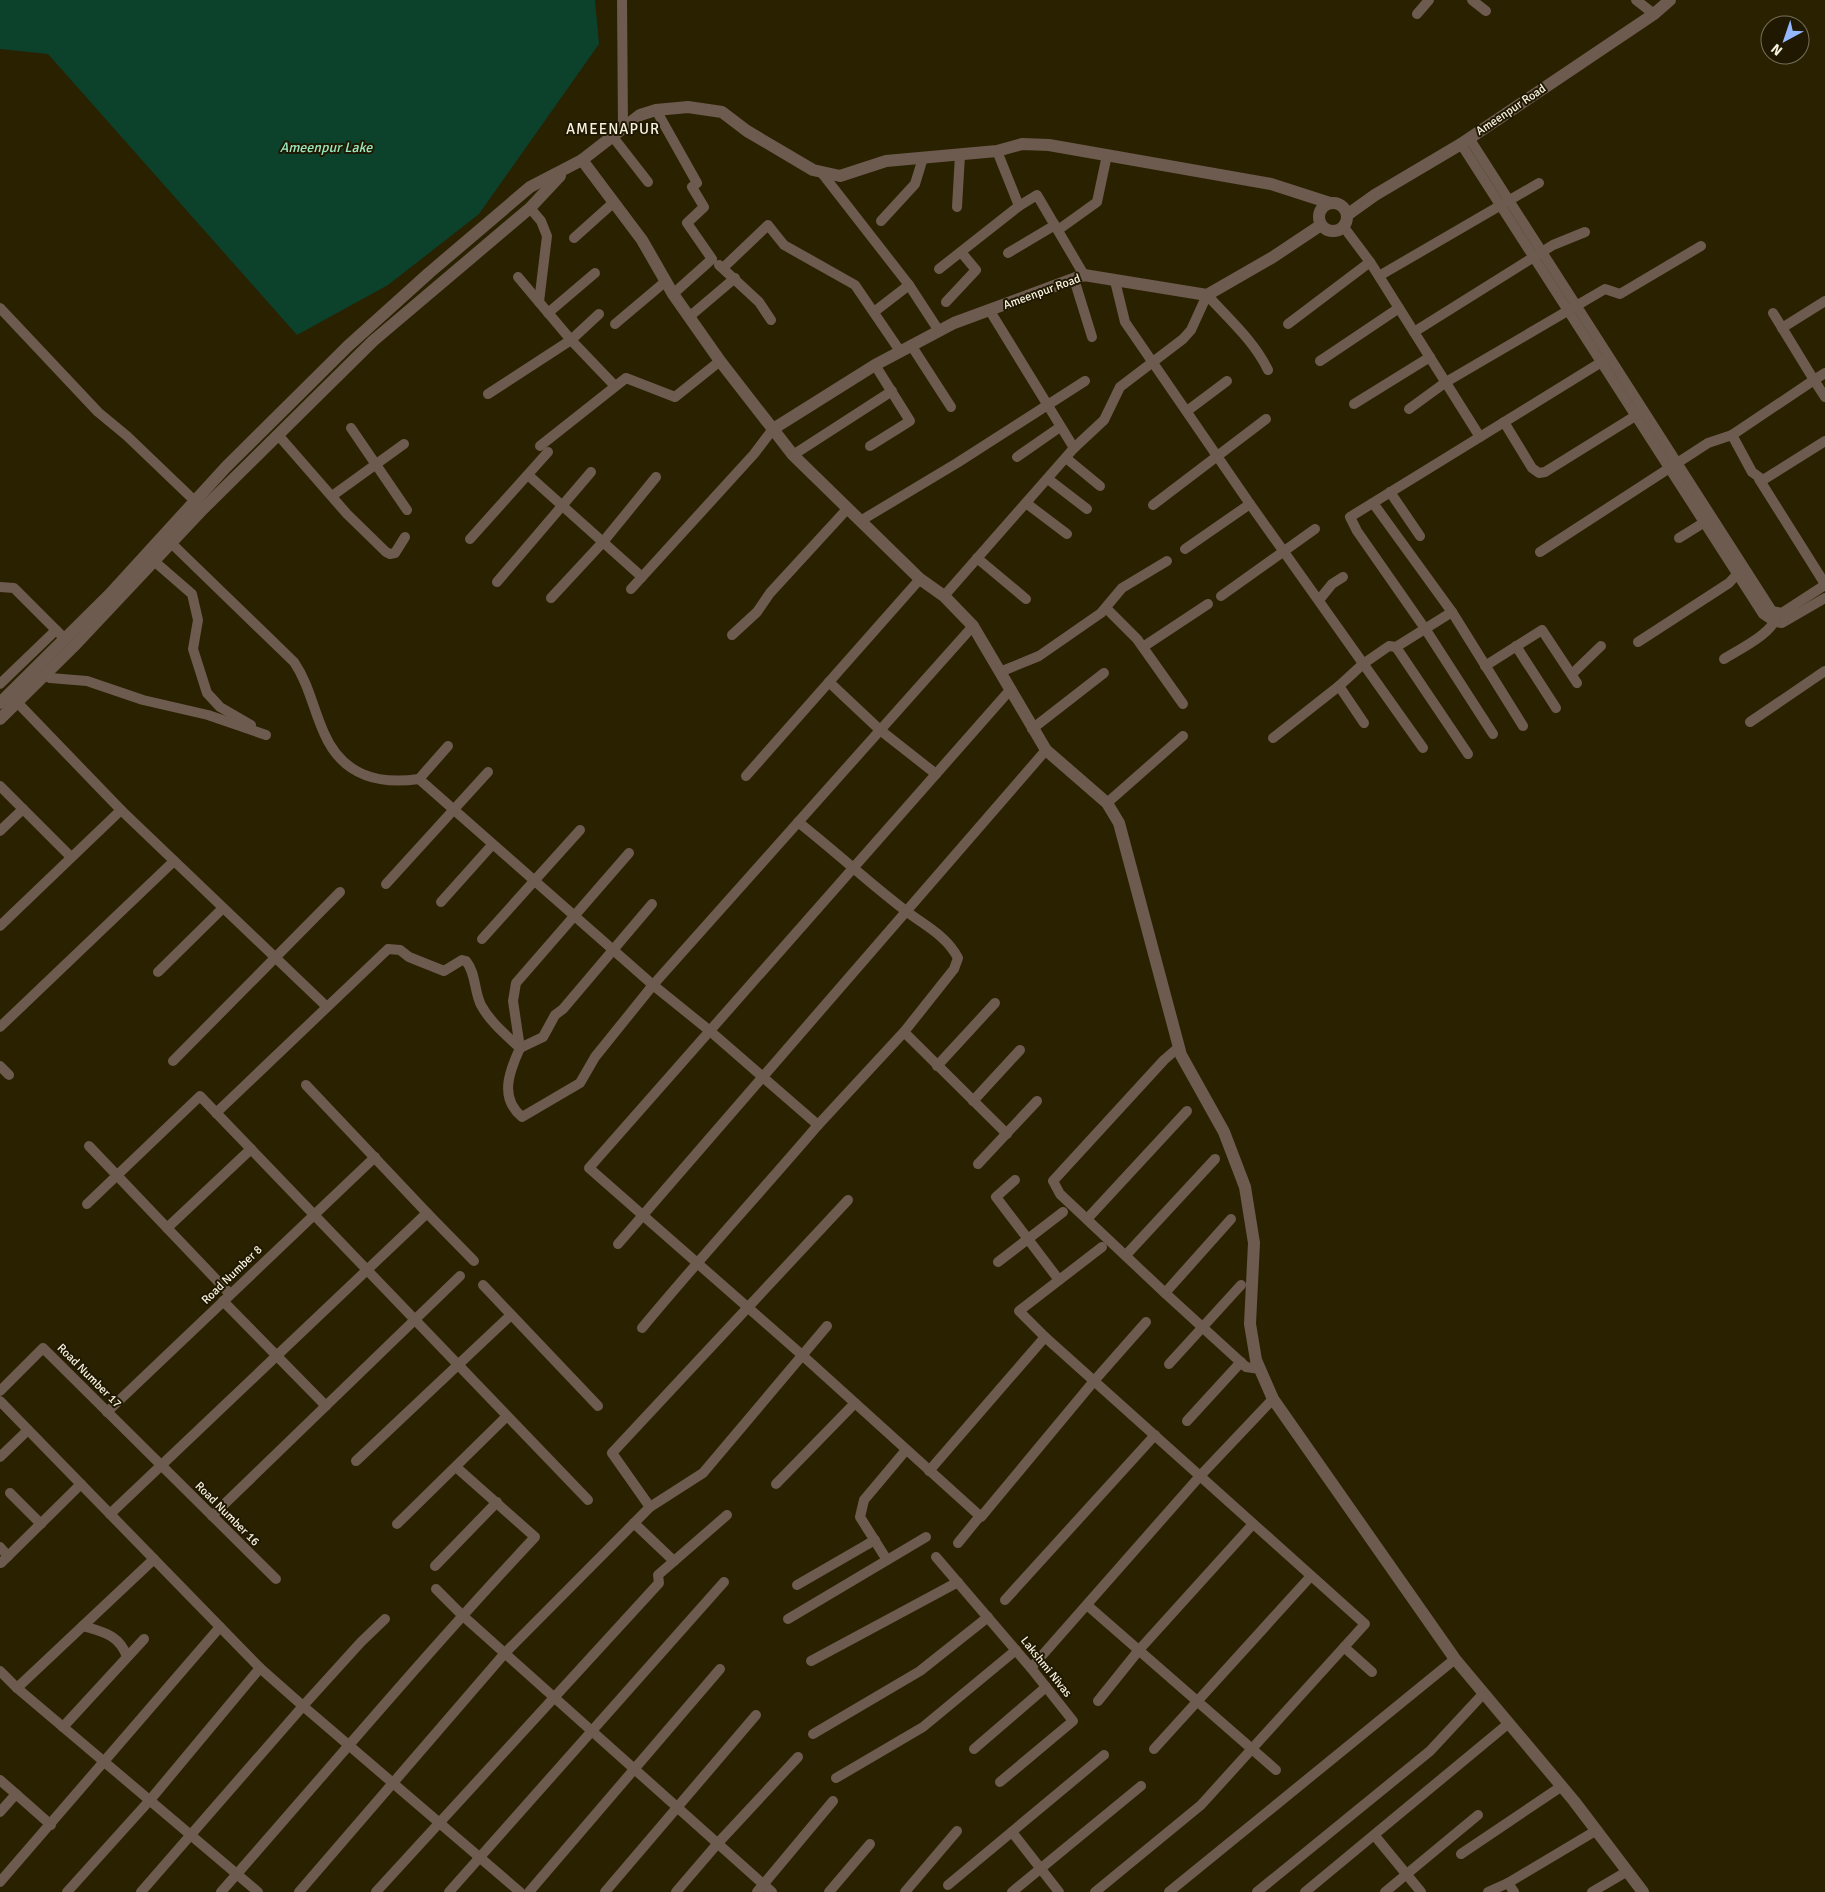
<svg xmlns="http://www.w3.org/2000/svg" width="1825" height="1892" font-family="Signika,sans-serif">
<style>
.water{fill:#0c412c}
.lines{fill:none;stroke-linecap:round;stroke-linejoin:round}
.minor{stroke:#6c5b4e;stroke-width:10}
.tertiary{stroke:#6c5b4e;stroke-width:12}
.minor-bridge{stroke:#6c5b4e;stroke-width:10}
.labels{text-anchor:middle;dominant-baseline:central;stroke-width:4;stroke-linejoin:round;paint-order:stroke}
.street-label{font-size:12px;fill:#f7f1df;stroke:#201800}
.water-label{font-size:14px;font-style:italic;fill:#9ae9c1;stroke:#201800}
.quarter-label{font-size:15px;letter-spacing:1px;fill:#f7f1df;stroke:#201800}
</style>
<rect width="100%" height="100%" fill="#2a2101"/>
<path class="water" d="M0,0H595L599,44L479,214L388,285L297,335L48,54L0,49Z"/>
<g class="lines">
<g class="minor">
<path d="M622,0L623,127"/>
<path d="M1472,0L1486,11"/>
<path d="M1636,0L1654,14"/>
<path d="M1417,14L1429,0"/>
<path d="M656,110L697,183L692,187L704,207L687,223L712,259L673,294"/>
<path d="M613,137L648,182"/>
<path d="M1469,138L1772,611L1782,613L1825,585"/>
<path d="M1461,144L1763,614L1775,622L1782,623L1825,598"/>
<path d="M997,151L1019,206"/>
<path d="M821,172L909,285L874,312"/>
<path d="M957,207L960,155"/>
<path d="M530,208L541,221L547,236L539,302L571,340L615,386"/>
<path d="M881,221L915,184L923,158"/>
<path d="M1343,226L1370,262L1480,437"/>
<path d="M1058,230L1097,202L1107,155"/>
<path d="M574,238L613,203"/>
<path d="M1008,253L1055,225"/>
<path d="M719,265L759,302L771,320"/>
<path d="M723,268L768,225L784,245L855,285L900,351"/>
<path d="M939,269L1019,206L1037,195L1084,275"/>
<path d="M1379,276L1539,183"/>
<path d="M518,277L539,302"/>
<path d="M1074,279L1092,337"/>
<path d="M1115,281L1125,322L1250,504L1423,748"/>
<path d="M909,285L939,331"/>
<path d="M946,302L976,270L961,252"/>
<path d="M0,308L98,412L127,436L199,505"/>
<path d="M990,311L1074,448"/>
<path d="M548,313L595,273"/>
<path d="M689,317L735,278"/>
<path d="M615,324L666,281"/>
<path d="M1288,324L1370,262"/>
<path d="M1782,328L1825,301"/>
<path d="M1414,332L1553,245L1585,232"/>
<path d="M911,345L951,407"/>
<path d="M1320,361L1399,308"/>
<path d="M1825,373L1814,380L1825,397"/>
<path d="M488,394L571,340L599,314"/>
<path d="M1354,404L1430,357"/>
<path d="M1409,409L1446,382L1605,289L1620,294L1701,246"/>
<path d="M1187,411L1227,381"/>
<path d="M1504,422L1532,468L1539,473L1545,472L1640,413"/>
<path d="M351,428L407,510"/>
<path d="M1732,435L1814,380L1773,313"/>
<path d="M279,436L347,514L386,552L390,554L395,553L405,537"/>
<path d="M540,446L626,378L675,397L720,361"/>
<path d="M870,446L910,421L875,365"/>
<path d="M793,455L892,391"/>
<path d="M1017,457L1060,427"/>
<path d="M1066,458L1100,486"/>
<path d="M528,475L642,577"/>
<path d="M1048,479L1087,509"/>
<path d="M1759,479L1825,584"/>
<path d="M1390,492L1420,536"/>
<path d="M332,496L404,444"/>
<path d="M1026,503L1067,534"/>
<path d="M1373,503L1452,612L1523,726"/>
<path d="M1153,505L1266,419"/>
<path d="M862,520L957,463L1085,381"/>
<path d="M166,538L294,662C309,684 313,709 324,733C342,775 377,785 419,779L448,746"/>
<path d="M1679,538L1708,520"/>
<path d="M470,539L548,452"/>
<path d="M1185,549L1250,504"/>
<path d="M1540,552L1708,443L1732,435L1752,472L1763,480L1825,441"/>
<path d="M977,558L1026,599"/>
<path d="M154,561L192,594L198,620L193,649L207,693L220,707L251,725"/>
<path d="M497,582L591,472"/>
<path d="M0,587L14,588L65,639"/>
<path d="M631,589L754,454L773,429"/>
<path d="M944,596L1074,448L1104,420L1120,387L1183,339L1191,330L1207,295C1229,319 1254,341 1268,370"/>
<path d="M1221,596L1315,529"/>
<path d="M551,598L603,542L656,477"/>
<path d="M1319,600L1332,584L1343,577"/>
<path d="M1106,608L1137,639L1183,704"/>
<path d="M732,635L757,612L770,593L848,508"/>
<path d="M1638,642L1729,583L1739,572"/>
<path d="M1516,646L1556,708"/>
<path d="M1143,647L1208,604"/>
<path d="M1396,647L1468,754"/>
<path d="M1724,659C1738,650 1774,633 1776,616"/>
<path d="M1485,666L1542,630L1577,683"/>
<path d="M1000,672L1039,656L1101,613L1122,588L1167,561"/>
<path d="M1572,674L1601,646"/>
<path d="M46,675L50,678L87,681L143,700L208,715L266,735"/>
<path d="M829,682L880,730L936,774"/>
<path d="M0,684L56,630"/>
<path d="M1339,686L1364,723"/>
<path d="M1010,690L589,1168L802,1355L981,1517L1094,1381L1146,1322"/>
<path d="M13,698L121,810L326,1006"/>
<path d="M1750,722L1825,671"/>
<path d="M1032,729L1104,673"/>
<path d="M1493,734L1426,630L1357,531L1350,517L1608,358"/>
<path d="M1273,738L1339,686L1363,664L1389,646L1396,647L1452,612"/>
<path d="M746,776L920,579"/>
<path d="M419,779L653,985L710,1031L818,1125C760,1193 699,1259 642,1328"/>
<path d="M0,786L71,857"/>
<path d="M1107,803L1183,736"/>
<path d="M798,822C835,851 869,883 906,911C924,925 947,936 958,958L954,969L904,1032L1007,1134"/>
<path d="M0,831L23,809"/>
<path d="M386,884L488,772"/>
<path d="M441,902L492,845"/>
<path d="M652,904L563,1009L555,1015L543,1037L520,1048C509,1072 499,1098 522,1117L580,1083L595,1057L653,985L973,626"/>
<path d="M0,926L121,810"/>
<path d="M482,939L580,830"/>
<path d="M158,972L223,908"/>
<path d="M0,1027L174,861"/>
<path d="M520,1048L513,1001L516,983L629,853"/>
<path d="M173,1061L340,892"/>
<path d="M0,1066L9,1075"/>
<path d="M937,1066L995,1003"/>
<path d="M973,1101L1020,1050"/>
<path d="M216,1113L388,949L400,950L409,957L444,971L462,960L466,961C476,973 474,991 481,1005C490,1022 507,1036 520,1048"/>
<path d="M818,1125L904,1032"/>
<path d="M89,1146L230,1294"/>
<path d="M978,1164L1037,1101"/>
<path d="M1015,1180L996,1197L1059,1280"/>
<path d="M87,1204L200,1096L588,1500"/>
<path d="M427,1213L474,1261"/>
<path d="M1087,1219L1187,1111"/>
<path d="M1231,1219L1165,1293L1246,1367L1260,1369"/>
<path d="M167,1228L251,1149"/>
<path d="M618,1244L1046,750"/>
<path d="M1126,1255L1215,1159"/>
<path d="M998,1262L1063,1212"/>
<path d="M483,1285L598,1406"/>
<path d="M1165,1293L1060,1194L1053,1181L1164,1060L1179,1047"/>
<path d="M223,1301L326,1406"/>
<path d="M1045,1337L1019,1311L1102,1247"/>
<path d="M1169,1364L1241,1285"/>
<path d="M0,1391L43,1348L276,1579"/>
<path d="M0,1401L260,1668L150,1800L67,1892"/>
<path d="M107,1412L375,1157"/>
<path d="M1187,1421L1241,1362"/>
<path d="M0,1457L28,1430"/>
<path d="M356,1461L511,1315"/>
<path d="M929,1471L1045,1337L1365,1624L1201,1805L1095,1892"/>
<path d="M776,1484L855,1403"/>
<path d="M10,1493L41,1524"/>
<path d="M650,1507L612,1453L848,1200"/>
<path d="M110,1514L427,1213L306,1085"/>
<path d="M212,1516L460,1276"/>
<path d="M634,1523L674,1561"/>
<path d="M397,1524L507,1416"/>
<path d="M958,1543L980,1516"/>
<path d="M0,1547L8,1556"/>
<path d="M936,1557L1031,1668L1073,1721L1000,1782"/>
<path d="M887,1560L860,1517L864,1500L906,1450"/>
<path d="M1,1563L81,1484"/>
<path d="M435,1566L497,1502"/>
<path d="M797,1585L868,1544"/>
<path d="M436,1589L462,1615L772,1892"/>
<path d="M1005,1600L1155,1435"/>
<path d="M1087,1605L1276,1770"/>
<path d="M788,1619L926,1537"/>
<path d="M83,1626C103,1632 120,1635 127,1657"/>
<path d="M1344,1647L1372,1672"/>
<path d="M811,1661L958,1582"/>
<path d="M260,1668L303,1706L361,1642L385,1619"/>
<path d="M1031,1668L1200,1476L1273,1399"/>
<path d="M0,1671L17,1688L258,1892"/>
<path d="M17,1688L154,1559"/>
<path d="M1098,1701L1139,1650L1253,1524"/>
<path d="M63,1727L144,1639"/>
<path d="M813,1734L920,1671L988,1617"/>
<path d="M974,1749L1046,1687"/>
<path d="M1154,1749L1311,1576"/>
<path d="M836,1778L923,1727L1016,1650"/>
<path d="M0,1780L16,1794"/>
<path d="M0,1812L16,1794L51,1825"/>
<path d="M1012,1832L1059,1892"/>
<path d="M1375,1836L1421,1892"/>
<path d="M1461,1854L1562,1786"/>
<path d="M0,1882L220,1627"/>
<path d="M1508,1883L1514,1892"/>
<path d="M948,1885L1104,1755"/>
<path d="M141,1892L303,1706L520,1892"/>
<path d="M221,1892C326,1773 427,1652 535,1537L456,1467"/>
<path d="M299,1892L505,1653L650,1507L703,1473L827,1326"/>
<path d="M376,1892L659,1583L658,1575L727,1515"/>
<path d="M449,1892L724,1582"/>
<path d="M529,1892L720,1669"/>
<path d="M605,1892L756,1715"/>
<path d="M676,1892L718,1843L798,1757"/>
<path d="M757,1892L833,1801"/>
<path d="M829,1892L870,1844"/>
<path d="M905,1892L957,1831"/>
<path d="M1012,1892L1141,1786"/>
<path d="M1169,1892L1455,1659"/>
<path d="M1257,1892L1430,1751L1483,1694"/>
<path d="M1305,1892L1509,1723"/>
<path d="M1385,1892L1478,1815"/>
<path d="M1488,1892L1508,1883L1597,1830"/>
<path d="M1592,1892L1626,1872"/>
</g>
<g class="tertiary">
<path d="M582,160L642,240L673,294L720,361L793,455L920,579L944,596L973,626L1046,750L1107,803L1119,823L1181,1055L1224,1132L1245,1187L1254,1243L1250,1324L1256,1360L1273,1399L1455,1659L1574,1801L1643,1892"/>
<circle cx="1333" cy="217" r="14"/>
<path d="M1347,215L1375,195L1461,144L1654,14L1670,0"/>
<path d="M773,429L875,365L954,323L1084,275L1207,295L1273,257L1321,225"/>
<path d="M0,703L110,594L226,467L348,346L429,273L530,187L582,160L640,115L656,110L688,107L722,112L747,131L813,170L840,176L886,161L997,151L1022,144L1049,145L1271,184L1330,203"/>
<path d="M0,719L76,644L203,509L373,341L530,208L560,176"/>
</g>
<path class="minor-bridge" d="M868,1544L875,1540"/>
</g>
<g class="labels">
<g class="street-label">
<text transform="translate(1511 110) rotate(-34)">Ameenpur Road</text>
<text transform="translate(1042 292) rotate(-20)">Ameenpur Road</text>
<text transform="translate(232 1275) rotate(-44)">Road Number 8</text>
<text transform="translate(89 1376) rotate(45)">Road Number 17</text>
<text transform="translate(227 1514) rotate(45)">Road Number 16</text>
<text transform="translate(1046 1667) rotate(51)">Lakshmi Nivas</text>
</g>
<g class="water-label">
<text x="326" y="147">Ameenpur Lake</text>
</g>
<g class="quarter-label">
<text x="613" y="129">AMEENAPUR</text>
</g>
</g>
<g transform="translate(1785 40) rotate(220)"><circle r="24" fill="#201800" stroke="#766f59"/>
<path d="M0-4L9 19L0 12L-9 19Z" fill="#94b7fd"/>
<text y="-8" font-size="14" font-weight="bold" text-anchor="middle" fill="#f7f1df">N</text>
</g>
</svg>
